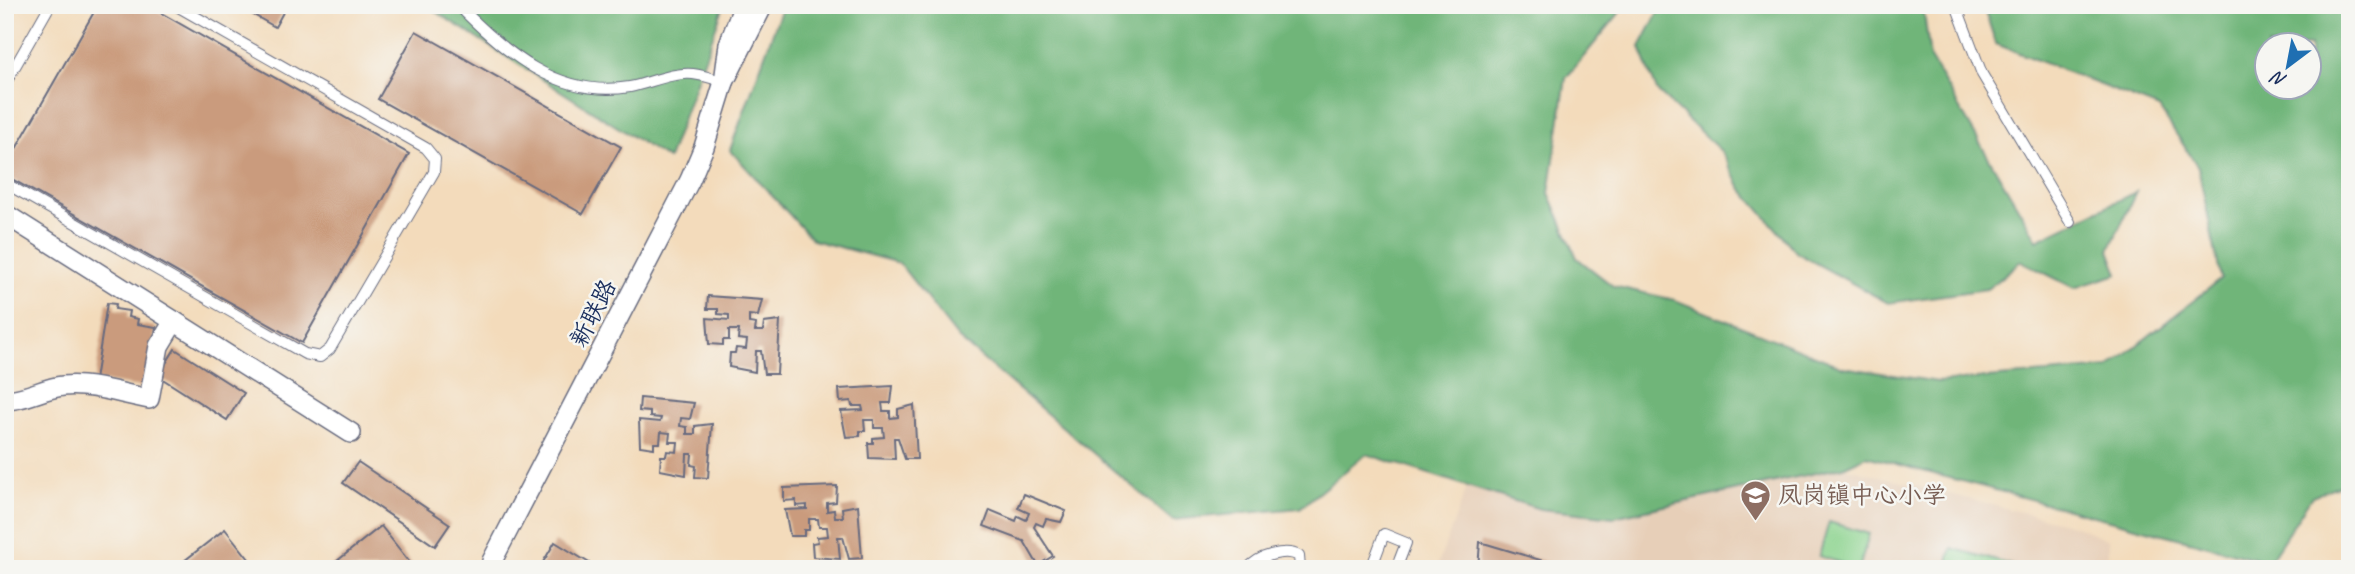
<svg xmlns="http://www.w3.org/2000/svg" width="2355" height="574" font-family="Caveat,'LXGW WenKai TC',sans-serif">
<rect width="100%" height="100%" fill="#f6f6f2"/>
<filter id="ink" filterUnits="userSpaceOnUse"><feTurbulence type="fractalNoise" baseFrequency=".0143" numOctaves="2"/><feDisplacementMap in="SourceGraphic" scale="14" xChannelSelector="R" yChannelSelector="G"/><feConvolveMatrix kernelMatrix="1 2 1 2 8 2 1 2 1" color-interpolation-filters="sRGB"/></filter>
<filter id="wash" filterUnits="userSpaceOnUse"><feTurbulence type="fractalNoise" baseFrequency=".00686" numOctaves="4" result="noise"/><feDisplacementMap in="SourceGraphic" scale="28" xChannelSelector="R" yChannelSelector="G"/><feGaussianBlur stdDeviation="1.57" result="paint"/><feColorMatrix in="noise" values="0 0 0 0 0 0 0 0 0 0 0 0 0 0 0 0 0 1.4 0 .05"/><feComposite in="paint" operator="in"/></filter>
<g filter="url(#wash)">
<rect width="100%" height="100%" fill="#f3dbbb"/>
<!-- built -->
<path fill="#e7cfb8" d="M1843 467 2076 526 2109 540V569H1436L1467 487 1540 509 1614 517Z"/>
<!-- green -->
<g fill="#8bd38e" stroke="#538176" stroke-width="2">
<path d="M1829 522 1869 534 1859 569 1819 556Z"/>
<path d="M1952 548 2014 566 2013 569H1946Z"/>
</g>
<!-- forest -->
<g fill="#70b579" stroke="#46726c" stroke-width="2" fill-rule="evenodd">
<path d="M425 5H724L668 159Z"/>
<path d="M783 5H1626L1566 78 1549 193 1577 258 1613 286 1675 300 1843 367 1938 382 2108 368 2221 279 2198 167 2159 108 1996 44 1983 5H2350V481L2312 496 2269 562 1866 456 1843 467 1614 517 1540 509 1366 454 1300 508 1172 520 958 338 899 263 813 240 730 150ZM2268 46H2310V88H2268Z"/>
<path d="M1662 5H1923L1930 58 2037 240 2136 192 2109 250 2118 274 2074 288 2021 261 1987 289 1888 303 1797 253 1741 188 1722 152 1657 91 1640 47Z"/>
</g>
<g id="blocks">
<!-- building -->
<g fill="#ca9b7d">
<path d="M98 5H147L409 154 302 343 5 175V168Z"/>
<path d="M236 5H287L275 27Z"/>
<path d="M416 31 621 147 583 214 378 99Z"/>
<path d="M708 296 762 300 758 316 749 315V323L756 324 755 331H763L764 323 780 321 777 374H764L761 351H756L755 372 729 367 730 353H735L736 348 746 349 747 340 738 339 739 330H729V340H723V345L709 344 707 318 729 320V315L718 314V309H707Z"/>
<path d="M107 303 116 304 115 309 129 311 128 317 138 319 137 324 156 327 146 388 95 380Z"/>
<path d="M175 349 244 393 227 420 158 376Z"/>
<path d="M893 386 891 403H882L883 411H890V418L898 417V409L914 405 917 459H905L898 438H894L895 459 869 458 868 443H873V438L884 437 883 428H874V420H864L865 431H860V436L846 437 841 411 863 410 862 406H852L851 401 840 402 839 389Z"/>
<path d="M640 398 694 403 690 419 681 418 680 426 687 427V434H695V426L712 424 708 478 695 477 696 466 691 465 692 454H687L686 475 660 470 661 456H666L667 451 677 452 678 442H669L670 433 661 432 660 443H654V448L640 446 639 420 660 422 661 418 650 417V412L639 411Z"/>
<path d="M358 462 450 524 435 546 343 483Z"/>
<path d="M837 486 836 502 827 503V511L834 510 835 517H843L842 508 858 505 862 558 849 559 843 537H838L840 559 813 557 812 543 818 542 817 537 828 536 827 527H819L818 519H809V530H804V536H790L785 510 807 509V505L796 506V500L784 501V488Z"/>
<path d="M1024 494 1066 511 1061 522 1046 519 1043 526 1036 523 1034 527 1053 556 1038 565 1024 541 984 526 990 510 1016 521 1018 516 1026 520 1029 513 1018 508Z"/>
<path d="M381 526 415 569H327Z"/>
<path d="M225 529 257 569H182L179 565Z"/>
<path d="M555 542 599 569H539Z"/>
<path d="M1480 542 1567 568V569H1478Z"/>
</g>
</g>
</g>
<g filter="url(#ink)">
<use href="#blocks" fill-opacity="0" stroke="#676b7f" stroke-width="2"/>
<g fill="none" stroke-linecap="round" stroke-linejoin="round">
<defs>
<g id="lane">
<path d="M458 5C504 52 559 99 630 87 651 83 672 72 693 74 703 75 714 79 724 82"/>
<path d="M1956 5 1982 74 2070 222"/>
<path d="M5 84 50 5"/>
<path d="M5 183 305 354 320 357 330 349 434 172 435 159 426 148 175 5"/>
<path d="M1248 569C1257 556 1286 548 1299 556L1300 569"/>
<path d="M1371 569 1384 534 1406 543 1396 569"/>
</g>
<g id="street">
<path d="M744 5 729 44 724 82 763 5"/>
<path d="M5 214 351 433"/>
<path d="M5 400C26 400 43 388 63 386 91 383 121 394 149 399L159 346 174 321"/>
<path d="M492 561 690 180 704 147 724 82"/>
</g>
</defs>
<!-- lane casing -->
<use href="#lane" stroke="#676b7f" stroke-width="12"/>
<!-- street casing -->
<use href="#street" stroke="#676b7f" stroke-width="22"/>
<!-- lane -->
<use href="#lane" stroke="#fff" stroke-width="10"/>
<!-- street -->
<use href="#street" stroke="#fff" stroke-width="19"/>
</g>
</g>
<!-- icons -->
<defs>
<symbol id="school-pin" viewBox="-11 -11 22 30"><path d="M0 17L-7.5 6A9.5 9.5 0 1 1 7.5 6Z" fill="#8d6e63" stroke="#f6f6f2"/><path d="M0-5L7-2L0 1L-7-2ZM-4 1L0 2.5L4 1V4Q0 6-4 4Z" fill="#fff"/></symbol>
</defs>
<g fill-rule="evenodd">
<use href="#school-pin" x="1738" y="478" width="35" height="47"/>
</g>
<g text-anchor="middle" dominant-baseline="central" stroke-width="5" stroke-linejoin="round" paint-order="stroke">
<!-- street labels -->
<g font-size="24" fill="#1b2f5e" stroke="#f6f6f2">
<text transform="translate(593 313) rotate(-63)">新联路</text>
</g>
<!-- education labels -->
<g font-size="24" fill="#785e54" stroke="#f6f6f2" text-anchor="start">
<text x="1778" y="495">凤岗镇中心小学</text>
</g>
</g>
<!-- margin -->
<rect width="2355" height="574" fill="none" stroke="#f6f6f2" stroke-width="28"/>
<!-- north arrow -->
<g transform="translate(2288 66) rotate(212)"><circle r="33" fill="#f6f6f2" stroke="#9ea6b7" stroke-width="2"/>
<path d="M0-5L12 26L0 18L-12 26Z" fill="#1f6fb2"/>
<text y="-10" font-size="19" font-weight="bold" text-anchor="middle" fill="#1b2f5e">N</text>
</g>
</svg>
